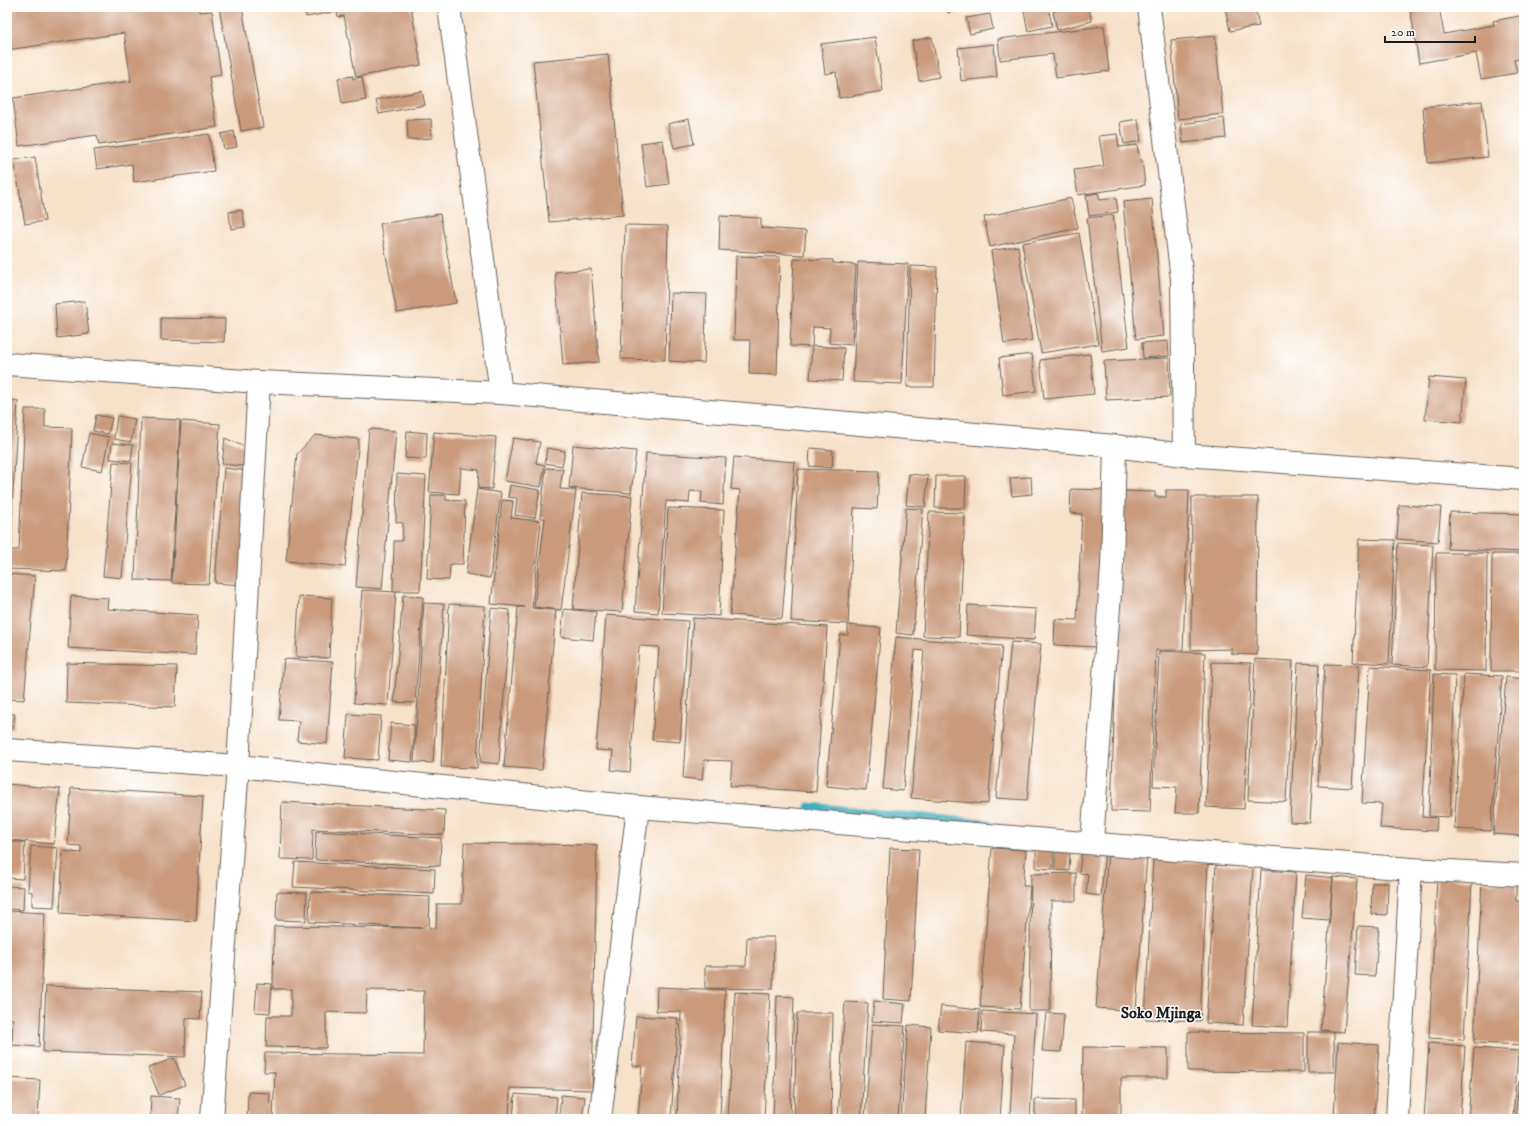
<svg xmlns="http://www.w3.org/2000/svg" width="1531" height="1126" font-family="'IM FELL DW Pica',serif">
<rect width="100%" height="100%" fill="#fff"/>
<filter id="ink" filterUnits="userSpaceOnUse"><feTurbulence type="fractalNoise" baseFrequency=".025" numOctaves="2"/><feDisplacementMap in="SourceGraphic" scale="8" xChannelSelector="R" yChannelSelector="G"/><feConvolveMatrix kernelMatrix="1 2 1 2 8 2 1 2 1" color-interpolation-filters="sRGB"/></filter>
<filter id="wash" filterUnits="userSpaceOnUse"><feTurbulence type="fractalNoise" baseFrequency=".012" numOctaves="4" result="noise"/><feDisplacementMap in="SourceGraphic" scale="16" xChannelSelector="R" yChannelSelector="G"/><feGaussianBlur stdDeviation="0.9" result="paint"/><feColorMatrix in="noise" values="0 0 0 0 0 0 0 0 0 0 0 0 0 0 0 0 0 1.4 0 .05"/><feComposite in="paint" operator="in"/></filter>
<g filter="url(#wash)">
<rect width="100%" height="100%" fill="#f6e1c9"/>
<g fill="none" stroke-linecap="round" stroke-linejoin="round">
<!-- stream -->
<path stroke="#3cabbb" stroke-width="9" d="M809 807 988 824"/>
</g>
<g id="blocks">
<!-- building -->
<g fill="#ca9a7a">
<path d="M7 7H199V12L212 11 221 75 209 77 217 127 99 145 97 135 19 146 13 98 131 81 124 33 7 50Z"/>
<path d="M219 7H242L263 127 241 131Z"/>
<path d="M304 7H333L334 12 306 17Z"/>
<path d="M336 7H411L421 65 356 77 344 16 338 17Z"/>
<path d="M947 7H977V8L948 13Z"/>
<path d="M1023 7H1048L1052 26 1028 31Z"/>
<path d="M1069 7H1088L1092 21 1057 30 1053 12Z"/>
<path d="M1225 7H1255L1259 26 1230 31Z"/>
<path d="M1410 7H1439L1444 34 1494 25 1493 21 1524 15V58L1514 60 1517 73 1481 79 1476 53 1419 63Z"/>
<path d="M990 14 993 29 970 34 966 18Z"/>
<path d="M1104 26 1109 71 1056 78 1053 54 1000 60 998 39Z"/>
<path d="M1215 36 1223 114 1178 119 1171 40Z"/>
<path d="M875 37 883 91 839 98 836 72 825 74 821 44Z"/>
<path d="M932 37 939 77 919 81 912 41Z"/>
<path d="M994 44 997 77 961 81 958 48Z"/>
<path d="M608 54 623 215 549 222 533 61Z"/>
<path d="M353 76V79L362 77 366 100 342 104 338 78Z"/>
<path d="M422 91 425 105 379 114 376 100Z"/>
<path d="M1482 101 1488 157 1428 163 1423 107Z"/>
<path d="M1224 118 1226 138 1183 143 1181 124Z"/>
<path d="M431 119 432 138 408 140 407 120Z"/>
<path d="M689 119 694 144 674 148 668 124Z"/>
<path d="M1138 119 1141 141 1124 144 1120 122Z"/>
<path d="M234 131 237 147 224 149 221 134Z"/>
<path d="M209 134 214 171 134 182 132 164 97 169 94 150Z"/>
<path d="M1117 134 1119 147 1137 145 1140 160H1142L1145 185 1078 195 1074 170 1104 166 1099 136Z"/>
<path d="M663 140 669 184 647 187 641 143Z"/>
<path d="M35 157 45 221 25 224 14 160Z"/>
<path d="M1098 193 1100 200 1116 198 1118 212 1089 216 1086 195Z"/>
<path d="M1071 198 1078 228 990 247 984 217Z"/>
<path d="M1152 199 1164 336 1136 339 1123 202Z"/>
<path d="M242 210 245 227 231 229 229 212Z"/>
<path d="M440 214 456 303 397 313 380 224Z"/>
<path d="M1113 215 1129 347 1102 351 1087 218Z"/>
<path d="M720 216 761 218V228L806 231 804 255 719 250Z"/>
<path d="M625 225 668 226 665 360 621 359Z"/>
<path d="M1079 233 1098 344 1041 353 1022 243Z"/>
<path d="M1018 246 1032 340 1004 344 991 251Z"/>
<path d="M736 256 780 257 777 375 749 374 750 340H734Z"/>
<path d="M794 259 833 260V263L856 265 852 345 829 343 830 328 813 327 812 346 844 348 842 381 810 379 812 347 790 346Z"/>
<path d="M858 262 908 264 902 384 853 382Z"/>
<path d="M910 266 937 267 934 387H907Z"/>
<path d="M591 269 599 362 563 365 555 272Z"/>
<path d="M671 293 707 294 704 363 669 361Z"/>
<path d="M85 301 89 334 57 338 55 304Z"/>
<path d="M161 318 225 319 224 342 161 340Z"/>
<path d="M1168 341 1169 356 1143 358 1142 343Z"/>
<path d="M1032 354 1036 391 1003 395 999 358Z"/>
<path d="M1090 354 1094 394 1044 399 1040 360Z"/>
<path d="M1169 358 1170 397 1106 400 1104 361Z"/>
<path d="M1429 377 1466 380 1462 422 1425 419Z"/>
<path d="M7 400 18 401 10 548H7Z"/>
<path d="M25 409H45V427L72 428 66 571 7 569V550H19Z"/>
<path d="M96 415 112 418 108 434 93 431Z"/>
<path d="M117 416 135 419 131 442 114 439Z"/>
<path d="M141 418 180 420 171 581 135 580Z"/>
<path d="M181 421 220 424 209 584 172 583Z"/>
<path d="M369 429 396 431 382 589 356 587Z"/>
<path d="M407 431 427 433 426 459 405 458Z"/>
<path d="M434 432 496 437 492 489 478 488 479 470 461 468 459 494 429 492Z"/>
<path d="M89 433 109 437 102 471 82 467Z"/>
<path d="M315 435 359 439 345 567 286 561 297 454Z"/>
<path d="M225 438 245 447 243 466 222 464Z"/>
<path d="M513 438 540 442 536 463 545 465 541 487 505 481Z"/>
<path d="M112 443 133 445 131 461 110 459Z"/>
<path d="M573 445 636 451 631 493 569 488Z"/>
<path d="M547 448 565 451 562 466 545 463Z"/>
<path d="M810 448 833 450 832 468 809 466Z"/>
<path d="M646 453 726 458 723 505 701 503 702 492 690 491 689 503 666 501 658 613 635 611Z"/>
<path d="M734 457 795 462 782 619 730 615 740 490 731 489Z"/>
<path d="M113 462 132 463 122 578 103 576Z"/>
<path d="M224 468 248 471 242 585 215 583Z"/>
<path d="M546 468 563 469 560 489 576 490 561 610 534 607 545 518H540Z"/>
<path d="M798 469 879 471 877 509 854 508 848 624 791 621Z"/>
<path d="M397 474 426 476 420 591H393L394 541H402L403 523 396 522Z"/>
<path d="M909 474 928 476 925 507 906 505Z"/>
<path d="M936 476H966L965 508H935Z"/>
<path d="M1031 477 1032 494 1012 496 1010 478Z"/>
<path d="M510 485 540 490 535 518 515 515 517 498 508 497Z"/>
<path d="M477 489 501 493 490 578 466 574Z"/>
<path d="M1071 489 1106 490 1097 647 1054 645 1055 619 1077 620 1082 514 1070 513Z"/>
<path d="M1166 490H1189L1183 650H1156L1150 812 1111 811 1122 491 1155 492V497H1166Z"/>
<path d="M582 493 632 496 622 612 573 609Z"/>
<path d="M431 495H446V500L465 501 463 564H450L449 580 427 579Z"/>
<path d="M1192 497H1258L1257 655 1232 654V649L1191 650Z"/>
<path d="M502 500 513 501 511 518 541 521 532 608 556 610 542 770 504 767 518 607H525L491 604Z"/>
<path d="M1399 505 1441 507 1438 542 1397 539Z"/>
<path d="M668 508 724 510 719 616 662 613Z"/>
<path d="M906 508 923 509 913 635 896 633Z"/>
<path d="M929 512 965 513 959 637 923 636Z"/>
<path d="M1450 512 1524 514V552L1448 549Z"/>
<path d="M1359 539 1395 540 1389 664 1353 662Z"/>
<path d="M1398 543 1433 545 1427 667 1392 665Z"/>
<path d="M1436 553H1487L1486 671 1435 670Z"/>
<path d="M1492 554H1524V671H1491Z"/>
<path d="M7 574 35 576 24 700 7 699Z"/>
<path d="M362 590 396 592 388 705 354 703Z"/>
<path d="M403 595 423 597 415 703 394 702Z"/>
<path d="M71 596 108 598 107 609 198 615 195 655 68 648Z"/>
<path d="M299 596 332 598 329 658 296 657Z"/>
<path d="M424 603 444 604 433 763 414 762Z"/>
<path d="M449 604 485 606 477 768 441 767Z"/>
<path d="M968 605 1036 609 1034 640 966 635Z"/>
<path d="M491 608 510 610 499 764 480 762Z"/>
<path d="M564 609 596 612 593 640 561 637Z"/>
<path d="M606 615 688 621 680 742 652 740 659 647 639 646 630 772 611 770 613 751 596 750Z"/>
<path d="M693 618 827 627 816 792 730 786 732 761 704 760 702 780 683 778Z"/>
<path d="M848 625 881 628 866 790 826 786 840 635H848Z"/>
<path d="M896 637 1002 646 988 804 911 798 924 651 915 650 903 791 883 789Z"/>
<path d="M1011 642 1041 644 1027 800 996 798Z"/>
<path d="M1159 651 1205 653 1199 813H1175L1177 787 1153 786Z"/>
<path d="M284 659 333 662 327 744 297 741 299 721 279 720Z"/>
<path d="M1255 659 1293 661 1286 802 1248 800Z"/>
<path d="M1212 662 1251 663 1244 809 1206 807Z"/>
<path d="M67 663 177 666 175 707 66 703Z"/>
<path d="M1298 663 1319 664 1310 823 1290 822Z"/>
<path d="M1325 664 1359 665 1352 788 1318 786Z"/>
<path d="M1370 666 1431 670 1422 817 1437 818 1436 831 1380 828 1382 804 1362 803Z"/>
<path d="M1434 674 1455 675 1450 817 1429 816Z"/>
<path d="M1464 674 1502 676 1491 831 1454 829Z"/>
<path d="M1506 677 1524 679V836L1493 834Z"/>
<path d="M7 713 15 714 13 729H7Z"/>
<path d="M348 714 381 716 378 760 345 758Z"/>
<path d="M391 723 415 725 412 762 388 760Z"/>
<path d="M7 784 60 789 54 844 7 840Z"/>
<path d="M71 788 203 796 196 921 60 913 63 851 81 853V846L68 845Z"/>
<path d="M282 802 445 810 444 835 313 829 312 860 280 859Z"/>
<path d="M316 831 441 838 440 866 315 860Z"/>
<path d="M7 842H25L23 879 7 878Z"/>
<path d="M464 843 597 845 592 1090 510 1088 509 1119H273L275 1072H264L265 1053 423 1055 424 991 367 990 366 1013 326 1012V1048L266 1047 267 1016H291V989H273L274 926 422 928 309 922 310 892 430 897 429 928H436L437 904H462Z"/>
<path d="M31 846 58 848 54 907 32 906V892L28 891Z"/>
<path d="M890 848 919 849 911 1001 883 999Z"/>
<path d="M992 848 1026 850 1023 886H1030L1020 1009 980 1007Z"/>
<path d="M1082 849 1105 851 1101 896 1086 894 1088 874 1079 873Z"/>
<path d="M1036 850 1053 851V869L1036 868Z"/>
<path d="M1055 851H1070L1069 871 1055 870Z"/>
<path d="M1108 852 1147 855 1136 1011 1096 1008Z"/>
<path d="M1153 860 1208 863 1200 1021 1145 1019Z"/>
<path d="M295 862 435 869 434 894 293 887Z"/>
<path d="M1216 865 1253 867 1243 1025 1206 1023Z"/>
<path d="M1261 870 1296 872 1287 1027 1252 1025Z"/>
<path d="M1076 873V901H1051L1050 1011H1029L1031 874Z"/>
<path d="M1306 875 1333 878 1329 920 1302 918Z"/>
<path d="M1333 877 1357 879 1344 1032 1321 1030Z"/>
<path d="M1437 878 1472 880 1464 1040 1429 1038Z"/>
<path d="M1520 879H1524V900H1521Z"/>
<path d="M1482 882 1516 884V901L1524 902V1045L1474 1043Z"/>
<path d="M1372 883H1388L1387 915 1371 914Z"/>
<path d="M7 886 24 887 23 910 7 909Z"/>
<path d="M277 892 307 893 306 921 276 920Z"/>
<path d="M7 911 45 913 39 1047 12 1045 13 1019H7Z"/>
<path d="M1358 926 1379 927 1375 976 1355 975Z"/>
<path d="M747 937H774L773 989 705 988V966H746Z"/>
<path d="M257 983 272 984 270 1013 255 1012Z"/>
<path d="M46 986 202 992 200 1019 186 1018 185 1057 43 1052Z"/>
<path d="M657 987 725 990 720 1119H677L681 1012 656 1011Z"/>
<path d="M735 992 770 994 764 1119H728Z"/>
<path d="M777 996 794 997 790 1119H773Z"/>
<path d="M874 1001 905 1004 903 1023 872 1021Z"/>
<path d="M845 1002 868 1003 861 1119H838Z"/>
<path d="M941 1006 980 1010 978 1033 938 1030Z"/>
<path d="M982 1011 1036 1014 1030 1119H1010L1014 1034 981 1032Z"/>
<path d="M797 1013H833L831 1119H794Z"/>
<path d="M1046 1013 1064 1014 1061 1052 1042 1051Z"/>
<path d="M636 1016 678 1018 671 1119H638L642 1066H632Z"/>
<path d="M872 1024 905 1026 898 1119H865Z"/>
<path d="M908 1025 931 1027 925 1119H901Z"/>
<path d="M1188 1032 1304 1033V1072L1188 1071Z"/>
<rect x="1308" y="1032" width="26" height="40"/>
<path d="M966 1042 1005 1045 1000 1119H961Z"/>
<path d="M1338 1042 1379 1045 1374 1119H1334Z"/>
<path d="M1429 1043 1465 1046 1460 1119H1424Z"/>
<path d="M1083 1047 1168 1048V1078H1121V1119H1082Z"/>
<path d="M1474 1048 1518 1051 1513 1119H1468Z"/>
<path d="M174 1058 185 1085 159 1095 148 1068Z"/>
<path d="M7 1078 40 1080 38 1118 7 1116Z"/>
<path d="M1519 1081H1524V1119H1515Z"/>
<path d="M248 1092 270 1093 269 1119H247Z"/>
<path d="M515 1094 557 1097 555 1119H513Z"/>
<path d="M561 1095 585 1097 582 1119H559Z"/>
<path d="M151 1096 180 1098 178 1119H150Z"/>
<path d="M1035 1099 1075 1100V1119H1035Z"/>
</g>
</g>
</g>
<g filter="url(#ink)">
<use href="#blocks" fill-opacity="0" stroke="#686159" stroke-width="1"/>
<g fill="none" stroke-linecap="round" stroke-linejoin="round">
<defs>
<g id="street">
<path d="M449 7 501 393"/>
<path d="M1149 7 1182 279 1184 455"/>
<path d="M7 364 259 382 501 393 1115 446 1184 455 1524 479"/>
<path d="M7 750 238 766 638 807 1411 869 1524 875"/>
<path d="M1092 842 1112 566 1115 446"/>
<path d="M212 1119 238 766 259 382"/>
<path d="M600 1119 638 807"/>
<path d="M1397 1119 1411 869"/>
</g>
</defs>
<!-- street casing -->
<use href="#street" stroke="#686159" stroke-width="24"/>
<!-- street -->
<use href="#street" stroke="#fff" stroke-width="22"/>
</g>
</g>
<g text-anchor="middle" dominant-baseline="central" stroke-width="3" stroke-linejoin="round" paint-order="stroke">
<!-- quarter labels -->
<g font-size="16" font-weight="bold" fill="#1c1c1c" stroke="#fff">
<text x="1161" y="1013">Soko Mjinga</text>
</g>
</g>
<!-- margin -->
<rect width="1531" height="1126" fill="none" stroke="#fff" stroke-width="24"/>
<!-- scale -->
<path d="M1385 36v6h90v-6" fill="none" stroke="#1c1c1c" stroke-width="2"/>
<text x="1391" y="36" font-size="12" fill="#1c1c1c" stroke="#ffffff" stroke-width="3" paint-order="stroke">20 m</text>
</svg>
